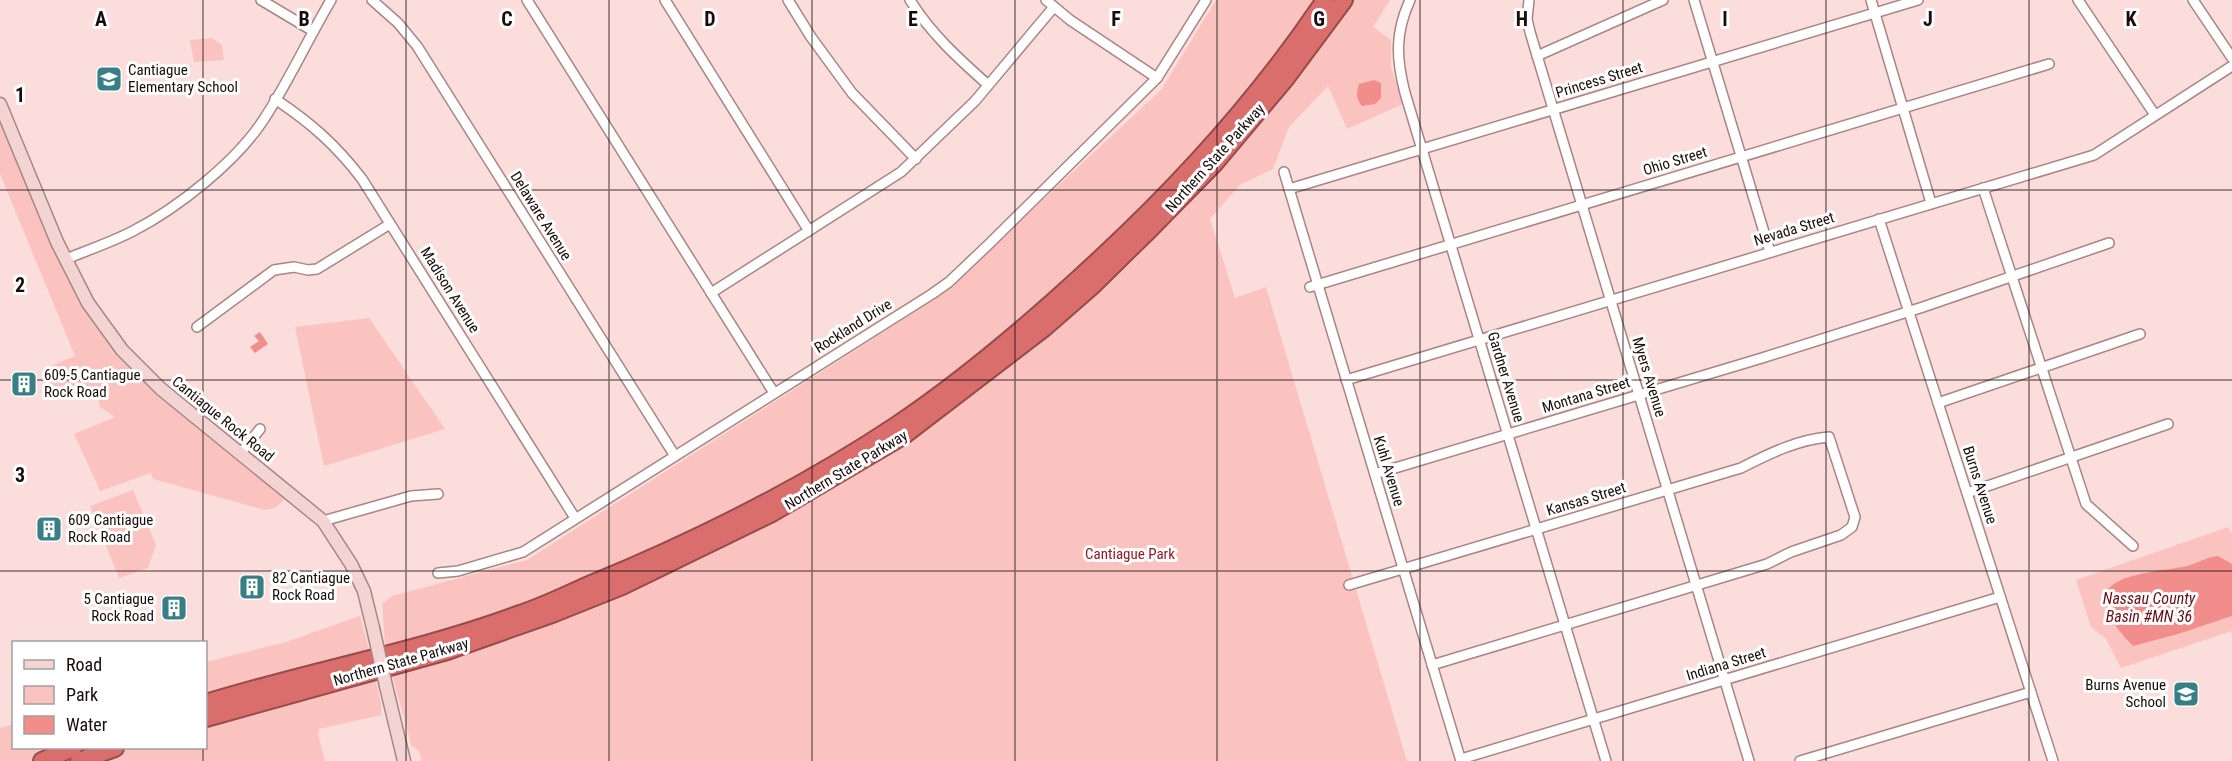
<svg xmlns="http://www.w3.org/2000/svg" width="2232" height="761" font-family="'Roboto Condensed',sans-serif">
<rect width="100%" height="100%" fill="#fbdddb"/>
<!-- green -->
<g fill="#fac3c0">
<path d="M1216 0H1319L1296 32 1203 147 1088 263 1078 267 1039 305 1040 340 1349 0H1390L1373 27 1391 40V67L1403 104 1347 129 1328 86 1289 127 1273 169 1240 185 1210 219 1235 298 1266 287 1407 761H422L419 751 411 745C406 720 397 697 392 673L600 602 697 561 825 491 909 438 1014 362 1005 334C954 378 899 414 842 449 725 522 600 580 469 625 442 634 414 640 386 648 383 634 384 619 382 604L392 596 527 560 937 298 1161 90Z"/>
<path d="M212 38 222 45 224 60 194 62 190 40Z"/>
<path d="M0 110 67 279 108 343 115 341 122 350 291 493 275 508 265 510 153 479 151 473 100 491 74 434 115 417 100 407 96 386 53 398 42 370 75 356 0 174Z"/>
<path d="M369 318 445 429 324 466 295 327Z"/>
<path d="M133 490 156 545 148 568 119 578 90 506Z"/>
<path d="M2228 527 2232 534V631L2121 668 2106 639 2091 627 2076 580Z"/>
<path d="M360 616 370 653 206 696V662L286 642Z"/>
<path d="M375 677 381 703V715L319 729 318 734 325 761H94L131 748H206V723Z"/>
<path d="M13 724 14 748H60L30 761H0V728Z"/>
</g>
<!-- water -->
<g fill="#f18e8b">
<path d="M1374 80 1381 83V98L1375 104 1362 106C1356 99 1356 93 1359 84Z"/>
<path d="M260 332 268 344 255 353 250 347 259 341 254 336Z"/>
<path d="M2218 556 2232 564V616L2178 634 2133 646C2070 580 2124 576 2183 567 2195 565 2205 557 2218 556Z"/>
</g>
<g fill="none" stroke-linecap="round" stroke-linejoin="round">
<defs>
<g id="street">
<path d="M261 0 313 31"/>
<path d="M372 0 398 23 417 46 675 456"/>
<path d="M527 0 774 393"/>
<path d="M665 0 809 231"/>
<path d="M788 0 811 37 852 93 916 159"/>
<path d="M910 0C930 33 959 59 987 84"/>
<path d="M1046 0 1070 20 1157 78"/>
<path d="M1410 0C1395 33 1396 58 1405 93L1606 761"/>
<path d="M1529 0 1527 19 1530 32 1749 761"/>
<path d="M1694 0 1770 252"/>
<path d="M1871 0 1931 203"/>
<path d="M2078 0 2155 115"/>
<path d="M2193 0 2232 58"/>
<path d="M1537 56 1663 0"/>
<path d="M275 99C311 123 336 145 362 179L575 518"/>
<path d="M1284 172 1461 761"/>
<path d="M1983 188 2086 504 2133 546"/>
<path d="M1289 189 1918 0"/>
<path d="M1879 219 2053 761"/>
<path d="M66 259C88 250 112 242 133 231 178 208 237 161 264 119 289 81 308 39 331 0"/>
<path d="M1310 287 2049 64"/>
<path d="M711 293 901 172 975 101 1053 8"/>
<path d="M197 327 274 270 294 267 308 270 317 269 390 224"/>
<path d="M1346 380 2094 155 2232 66"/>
<path d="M1938 403 2140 334"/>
<path d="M241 453 260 429"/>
<path d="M1375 474 1762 358 1923 307 2109 243"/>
<path d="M1967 493 2168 424"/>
<path d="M323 521 411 496 438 494"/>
<path d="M438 573 458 571 523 552 932 294 949 282 989 244 1157 78 1206 0"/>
<path d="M1349 585 1741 468C1768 454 1799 439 1829 437L1855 517 1852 527 1841 535 1791 552 1767 564 1432 665"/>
<path d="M1461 759 2000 597"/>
<path d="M1800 761 2031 692"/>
</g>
<g id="secondary">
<path d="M0 104 57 242 88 303 122 350 161 389 323 521 351 564 364 591 373 628"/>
<path d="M386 686 404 761"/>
</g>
<g id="highway">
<path d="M206 703C310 671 417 652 520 614 544 606 566 595 589 585 696 541 801 489 897 425 971 375 1038 317 1102 257 1185 180 1262 94 1325 0"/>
<path d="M206 718 447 651 552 614 622 586 772 513 903 436 1044 328 1091 287 1148 231 1213 165 1286 78 1344 0"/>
<path d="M42 761 73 748"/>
<path d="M79 761 115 748"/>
</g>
</defs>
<!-- street casing -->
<use href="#street" stroke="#a78684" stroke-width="12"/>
<!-- secondary casing -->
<use href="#secondary" stroke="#a78684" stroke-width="15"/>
<!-- highway casing -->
<use href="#highway" stroke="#954c4b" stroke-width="20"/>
<!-- street -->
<use href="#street" stroke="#fff" stroke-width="9"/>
<!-- secondary -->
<use href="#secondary" stroke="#f4d4d3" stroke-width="12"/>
<!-- highway -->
<use href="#highway" stroke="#d96e6d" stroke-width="16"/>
<defs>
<path id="secondary-bridge" d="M373 628 386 686"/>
</defs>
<!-- secondary-bridge casing -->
<use href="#secondary-bridge" stroke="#a78684" stroke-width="15" stroke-linecap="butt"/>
<!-- secondary-bridge -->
<use href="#secondary-bridge" stroke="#f4d4d3" stroke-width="12"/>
</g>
<!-- grid -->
<path fill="none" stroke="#180c0c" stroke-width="1.5" stroke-opacity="0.55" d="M203 0V642M406 0V761M609 0V761M812 0V761M1015 0V761M1217 0V761M1420 0V761M1623 0V761M1826 0V761M2029 0V761M0 190H2232M0 380H2232M0 571H2232M203 748V761"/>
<!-- icons -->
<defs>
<symbol id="school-square" viewBox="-11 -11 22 22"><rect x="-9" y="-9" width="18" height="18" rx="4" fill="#377f85" stroke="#fff"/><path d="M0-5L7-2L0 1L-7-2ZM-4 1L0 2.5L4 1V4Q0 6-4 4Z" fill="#fff"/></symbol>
<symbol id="building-square" viewBox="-11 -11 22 22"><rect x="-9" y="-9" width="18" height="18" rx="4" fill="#377f85" stroke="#fff"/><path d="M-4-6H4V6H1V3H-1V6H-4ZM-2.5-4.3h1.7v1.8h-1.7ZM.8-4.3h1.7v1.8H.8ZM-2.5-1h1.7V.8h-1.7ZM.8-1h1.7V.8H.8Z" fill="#fff"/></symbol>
</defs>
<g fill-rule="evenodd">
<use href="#school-square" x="94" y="64" width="30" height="30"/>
<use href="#building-square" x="9" y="369" width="30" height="30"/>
<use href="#building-square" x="34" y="514" width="30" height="30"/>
<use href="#building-square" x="237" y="572" width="30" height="30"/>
<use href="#building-square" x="159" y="593" width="30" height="30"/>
<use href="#school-square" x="2171" y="679" width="30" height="30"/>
</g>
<g text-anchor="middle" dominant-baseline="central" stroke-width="6" stroke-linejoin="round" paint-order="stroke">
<!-- poi labels -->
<g font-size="15" fill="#180c0c" stroke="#fff" text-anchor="start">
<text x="128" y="70">Cantiague<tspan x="128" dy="17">Elementary School</tspan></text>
<text x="44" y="375">609-5 Cantiague<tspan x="44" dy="17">Rock Road</tspan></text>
<text x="68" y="520">609 Cantiague<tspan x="68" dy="17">Rock Road</tspan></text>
<text x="272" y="578">82 Cantiague<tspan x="272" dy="17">Rock Road</tspan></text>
<text x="154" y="599" text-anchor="end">5 Cantiague<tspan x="154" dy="17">Rock Road</tspan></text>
<text x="2166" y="685" text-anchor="end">Burns Avenue<tspan x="2166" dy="17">School</tspan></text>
</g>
<!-- street labels -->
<g font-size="15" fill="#180c0c" stroke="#fff">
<text transform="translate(1599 80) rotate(-17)">Princess Street</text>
<text transform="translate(1215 158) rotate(-48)">Northern State Parkway</text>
<text transform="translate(1675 161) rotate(-17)">Ohio Street</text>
<text transform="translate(541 216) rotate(58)">Delaware Avenue</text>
<text transform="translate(1794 229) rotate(-17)">Nevada Street</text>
<text transform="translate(450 290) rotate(58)">Madison Avenue</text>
<text transform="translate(853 326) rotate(-32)">Rockland Drive</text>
<text transform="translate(1506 377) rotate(73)">Gardner Avenue</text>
<text transform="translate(1649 377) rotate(73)">Myers Avenue</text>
<text transform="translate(1586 395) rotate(-17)">Montana Street</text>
<text transform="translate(223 419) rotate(39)">Cantiague Rock Road</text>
<text transform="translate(846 470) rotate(-31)">Northern State Parkway</text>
<text transform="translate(1389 471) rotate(73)">Kuhl Avenue</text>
<text transform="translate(1980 485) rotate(72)">Burns Avenue</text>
<text transform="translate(1586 499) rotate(-17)">Kansas Street</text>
<text transform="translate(401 662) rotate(-16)">Northern State Parkway</text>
<text transform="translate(1726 664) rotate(-17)">Indiana Street</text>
</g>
<!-- park labels -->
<g font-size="15" fill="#8f1a25" stroke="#fff">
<text x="1130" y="554">Cantiague Park</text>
</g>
<!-- water labels -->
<g font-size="16" font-style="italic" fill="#670e17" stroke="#fff">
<text x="2149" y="598">Nassau County<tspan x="2149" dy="18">Basin #MN 36</tspan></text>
</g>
</g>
<g font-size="20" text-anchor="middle" font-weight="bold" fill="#180c0c" stroke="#fff" stroke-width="6" stroke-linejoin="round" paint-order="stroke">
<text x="101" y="26">A</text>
<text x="304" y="26">B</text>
<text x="507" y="26">C</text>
<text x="710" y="26">D</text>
<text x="913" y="26">E</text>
<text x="1116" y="26">F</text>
<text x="1319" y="26">G</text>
<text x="1522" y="26">H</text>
<text x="1725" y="26">I</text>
<text x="1928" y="26">J</text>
<text x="2131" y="26">K</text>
<text x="20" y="102">1</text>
<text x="20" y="292">2</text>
<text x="20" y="482">3</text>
</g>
<!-- legend -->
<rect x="12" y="641" width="195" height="108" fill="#ffffff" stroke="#a39e9e" stroke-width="1.5"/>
<rect x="24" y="660" width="30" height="9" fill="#f4d4d3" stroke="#a39e9e" stroke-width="1.5"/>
<text x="66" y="671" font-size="18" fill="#180c0c">Road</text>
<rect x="24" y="686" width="30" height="18" fill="#fac3c0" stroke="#a39e9e" stroke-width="1.5"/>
<text x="66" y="701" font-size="18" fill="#180c0c">Park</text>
<rect x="24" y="716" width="30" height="18" fill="#f18e8b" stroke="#a39e9e" stroke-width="1.5"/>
<text x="66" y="731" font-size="18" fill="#180c0c">Water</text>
</svg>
